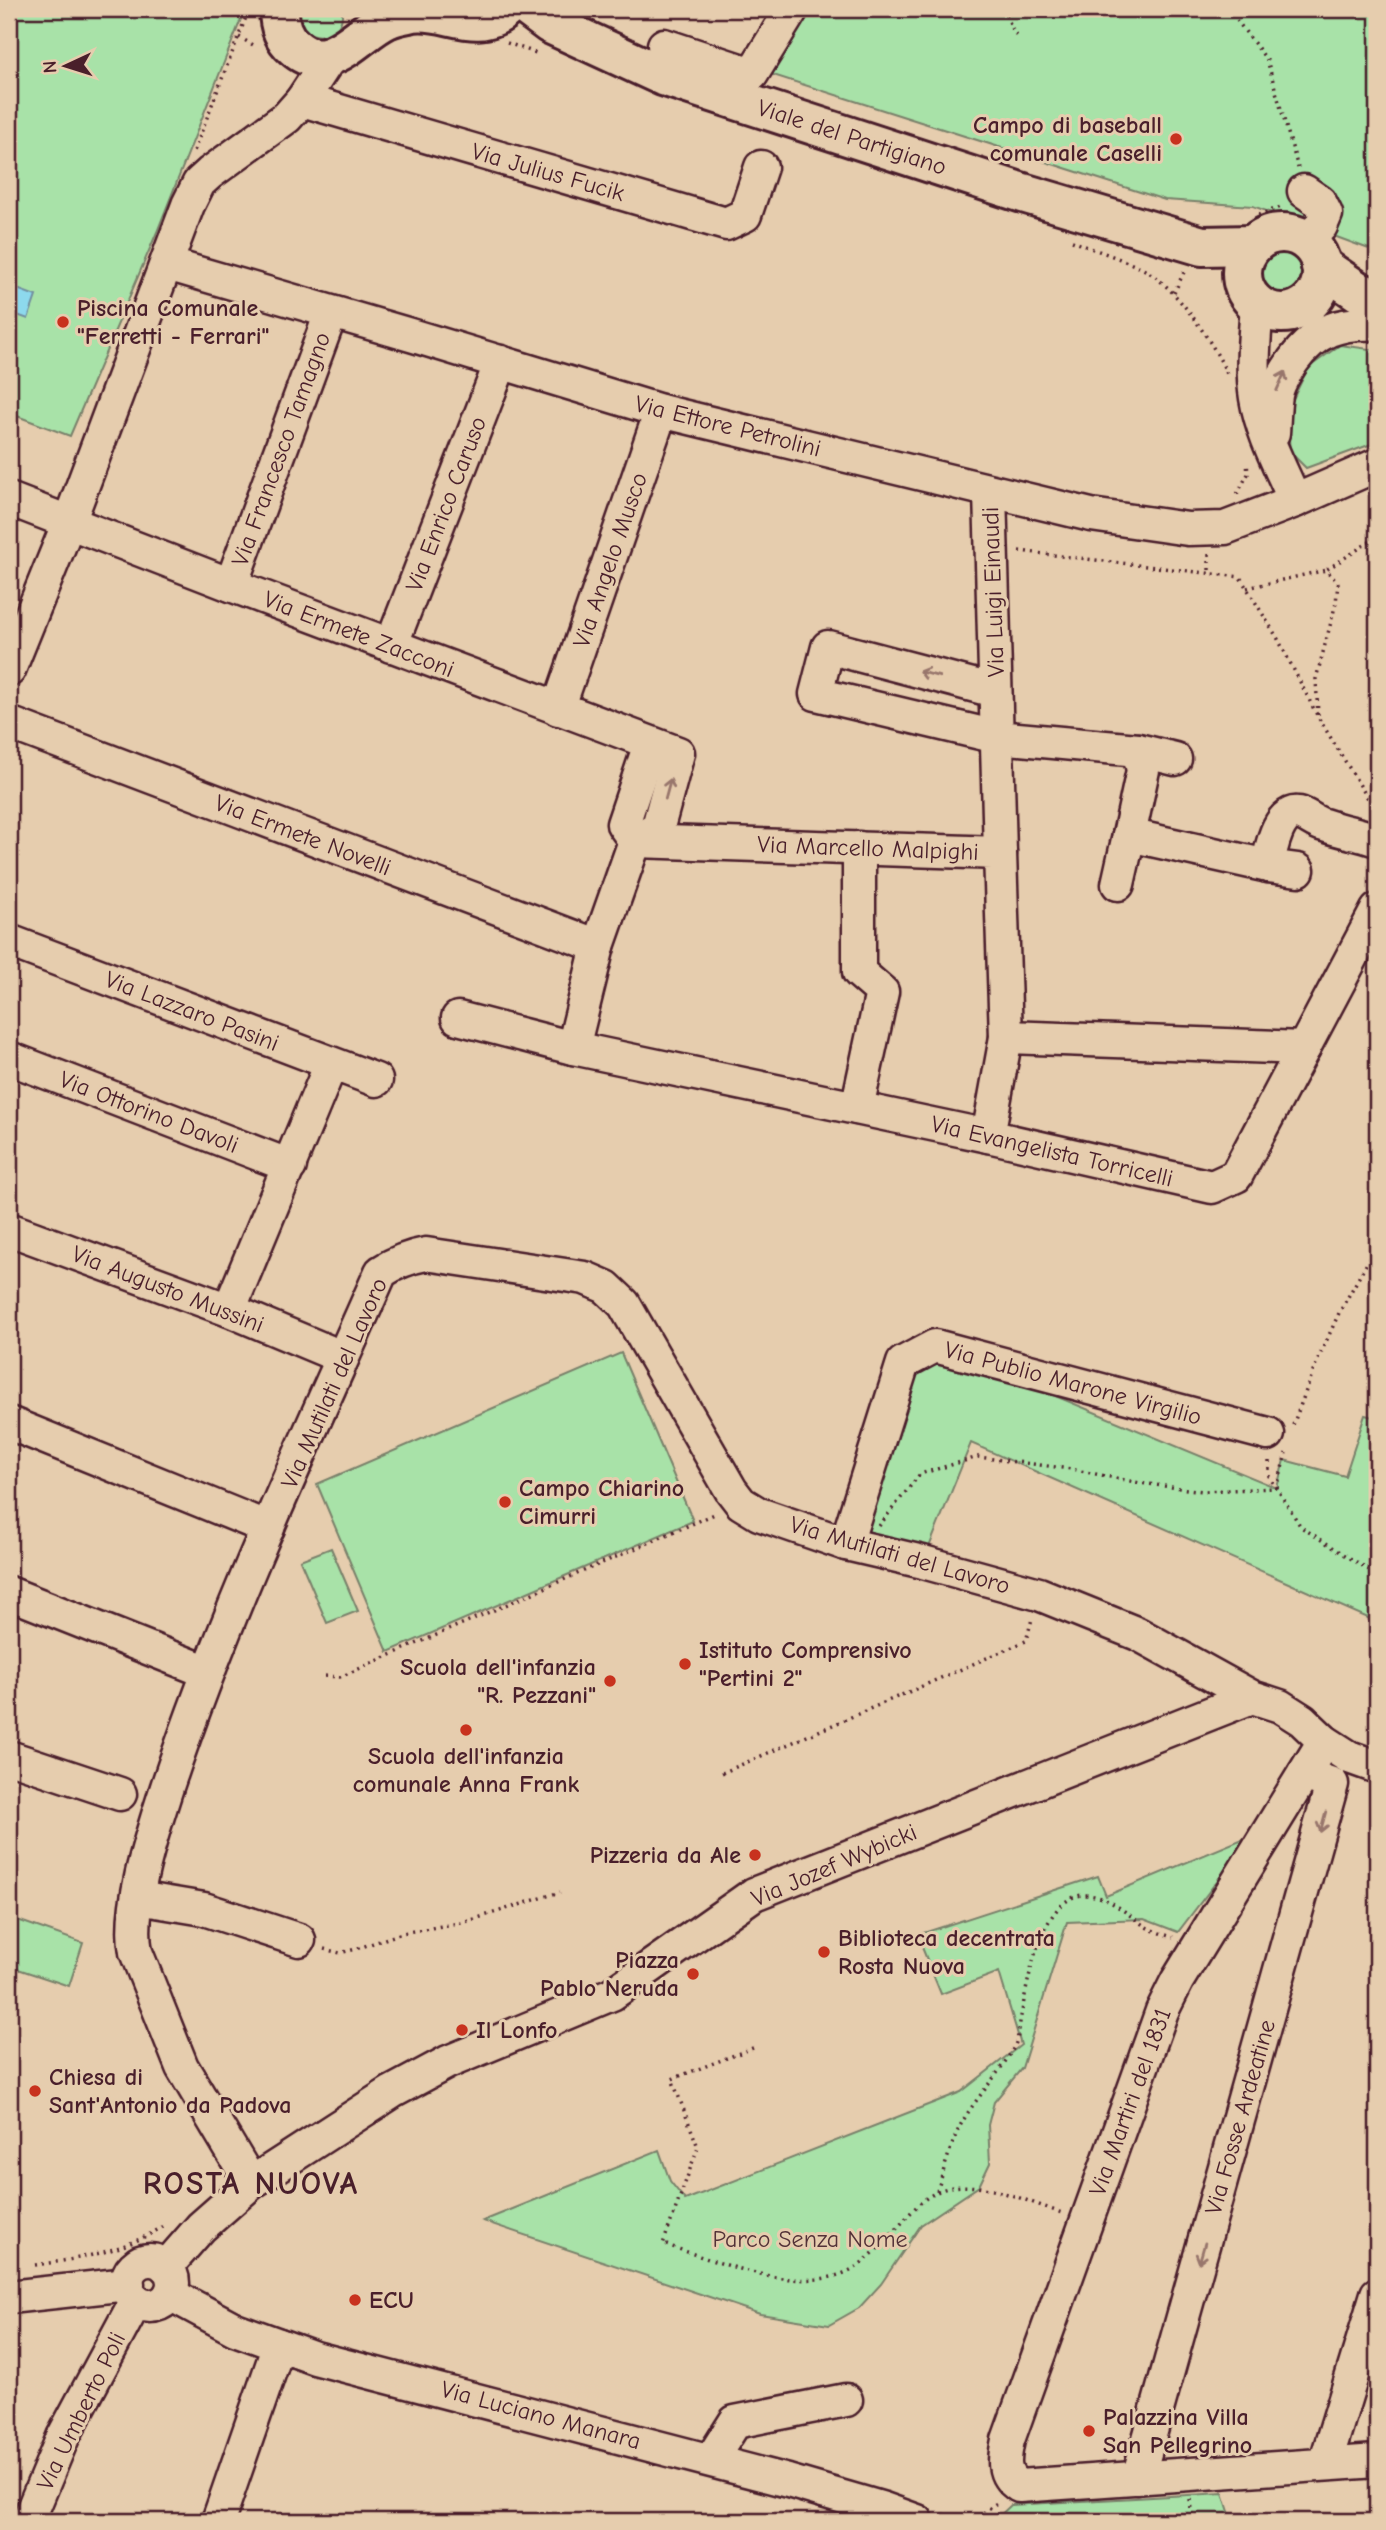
<svg xmlns="http://www.w3.org/2000/svg" width="1386" height="2530" font-family="'Comic Neue',sans-serif">
<rect width="100%" height="100%" fill="#e6cdae"/>
<filter id="ink" filterUnits="userSpaceOnUse"><feTurbulence type="fractalNoise" baseFrequency=".0143" numOctaves="2"/><feDisplacementMap in="SourceGraphic" scale="14" xChannelSelector="R" yChannelSelector="G"/><feConvolveMatrix kernelMatrix="1 2 1 2 8 2 1 2 1" color-interpolation-filters="sRGB"/></filter>
<g filter="url(#ink)">
<!-- green -->
<g fill="#a8e2a8" stroke="#79806a" stroke-width="2">
<path d="M9 9H245L157 232 70 436 9 413Z"/>
<path d="M298 9H342C346 46 293 43 298 9Z"/>
<path d="M809 9H1377V252L1253 206 1165 200 770 74Z"/>
<circle cx="1282" cy="273" r="23"/>
<path d="M1340 345 1377 350V442L1306 468 1290 452 1287 411 1308 368Z"/>
<path d="M935 1346 1277 1488 1284 1460 1345 1476 1365 1415 1377 1418V1622L971 1443 923 1562 846 1544 903 1363Z"/>
<path d="M621 1353 693 1521 388 1652 317 1484Z"/>
<path d="M331 1548 358 1611 327 1623 300 1560Z"/>
<path d="M1252 1835 1178 1932 1144 1919 1067 1922 1022 2068 994 2102 988 2125 990 2163 979 2186 921 2225 881 2284 859 2308 829 2325 760 2314 483 2221 659 2150 670 2181 685 2200 961 2092 1021 2045 999 1972 941 1994 917 1935 1098 1876 1106 1896Z"/>
<path d="M9 1917 83 1943 69 1986 9 1966Z"/>
<path d="M1223 2493 1232 2521H994L1011 2505Z"/>
</g>
<!-- water -->
<path fill="#8dd9ed" stroke="#728f9f" stroke-width="2" d="M9 286 36 296 28 319 9 312Z"/>
<g fill="none" stroke-linecap="round" stroke-linejoin="round">
<defs>
<g id="minor">
<path d="M664 45 752 74 792 9"/>
<path d="M302 100 726 224 745 215 761 167"/>
<path d="M1304 191 1320 202 1326 214 1321 226 1306 241"/>
<path d="M167 264 414 336 661 411 1091 515 1188 529 1225 528 1295 501 1377 465"/>
<path d="M1257 304C1255 335 1251 367 1256 398 1262 434 1281 468 1295 501"/>
<path d="M1273 433C1274 421 1274 407 1276 395 1278 383 1286 371 1293 361 1316 330 1339 322 1377 324"/>
<path d="M990 492 1000 853"/>
<path d="M9 499 231 585 678 753 658 827 635 841"/>
<path d="M231 585 331 313"/>
<path d="M391 646 501 362"/>
<path d="M9 670 69 522 188 205 199 183 210 173 287 117 302 100 331 56"/>
<path d="M995 691 828 647 816 694 997 737 1138 750 1175 759"/>
<path d="M558 709 661 411"/>
<path d="M9 723 598 946"/>
<path d="M1138 750 1143 770 1129 835 1268 866 1298 870"/>
<path d="M635 841 1000 853 1006 1037 988 1136"/>
<path d="M635 841 623 824 650 744"/>
<path d="M1268 866C1270 852 1278 809 1299 813 1307 815 1315 823 1324 825 1341 831 1359 834 1377 840"/>
<path d="M1118 884 1129 835"/>
<path d="M9 941 376 1080"/>
<path d="M458 1018 573 1048 988 1136 1212 1187 1236 1176 1377 910"/>
<path d="M1006 1037 1304 1048"/>
<path d="M573 1048 598 946 635 841"/>
<path d="M9 1058 290 1166"/>
<path d="M857 1108 882 992 859 972V848"/>
<path d="M9 1229 229 1310 327 1351"/>
<path d="M229 1310 331 1064"/>
<path d="M9 1423 268 1528"/>
<path d="M846 1544 903 1363 935 1346 1268 1434"/>
<path d="M9 1593 208 1672"/>
<path d="M1324 1741 1177 1981 1162 2011 1008 2440C1004 2459 1001 2475 1019 2486L1377 2461"/>
<path d="M9 1757 120 1794"/>
<path d="M138 1898 204 1909 299 1940"/>
<path d="M251 2183 182 2067 136 1952C127 1907 153 1831 167 1787 226 1610 306 1442 381 1272 396 1262 409 1257 426 1254L585 1278 606 1287 624 1304 731 1490 741 1503 759 1514 846 1544 923 1562 1039 1594 1138 1634 1252 1697 1280 1706 1302 1720 1324 1741 1349 1757 1377 1767"/>
<circle cx="150" cy="2283" r="23"/>
<path d="M166 2267 201 2227 251 2183 392 2092 448 2062 612 1994 754 1894 1252 1697"/>
<path d="M170 2294 235 2329 315 2358 788 2481 881 2508 917 2521"/>
<path d="M9 2297 128 2284"/>
<path d="M711 2460 735 2422 846 2400"/>
<path d="M1325 2464 1377 2294"/>
<path d="M1138 2478 1332 1784 1304 1774"/>
<path d="M28 2521 63 2437 136 2301"/>
<path d="M218 2521 279 2345"/>
</g>
<g id="major">
<path d="M279 9C279 24 282 37 294 47 328 78 358 32 387 19 395 15 404 14 413 12 446 7 476 34 505 9"/>
<path d="M530 9 550 24 663 76 1023 193 1202 246 1253 245"/>
<circle cx="1282" cy="273" r="40"/>
<path d="M1321 266 1359 292 1377 298"/>
</g>
</defs>
<!-- minor casing -->
<use href="#minor" stroke="#4a1f2b" stroke-width="37"/>
<!-- major casing -->
<use href="#major" stroke="#4a1f2b" stroke-width="44"/>
<!-- path -->
<g stroke="#4a1f2b" stroke-width="3.5" stroke-dasharray="2 5" stroke-linecap="butt">
<path d="M1003 9 1017 38"/>
<path d="M1228 9 1267 60 1298 168"/>
<path d="M239 37 255 46"/>
<path d="M507 43 539 54"/>
<path d="M194 151 248 12"/>
<path d="M1258 215 1284 206"/>
<path d="M1072 241C1095 250 1120 258 1143 269 1174 284 1213 342 1227 374"/>
<path d="M1174 293 1185 270"/>
<path d="M1237 494 1248 474 1247 462"/>
<path d="M1019 551 1240 577 1278 639 1318 717 1375 810"/>
<path d="M1209 554V573"/>
<path d="M1247 588 1326 570"/>
<path d="M1318 715 1316 679 1336 603 1338 583 1326 570 1377 537"/>
<path d="M1293 1425 1316 1364 1339 1313 1377 1245"/>
<path d="M1269 1461V1476L1301 1527 1377 1575"/>
<path d="M1277 1488 1286 1453"/>
<path d="M879 1526 920 1474 978 1457 1071 1469 1140 1483 1203 1491 1277 1488"/>
<path d="M325 1676 340 1677 717 1513"/>
<path d="M722 1773 1026 1641 1032 1619"/>
<path d="M324 1949 340 1953 356 1949 402 1933 465 1922 560 1892"/>
<path d="M753 2048 672 2079 698 2147 663 2244C715 2260 791 2294 844 2273 864 2265 878 2248 893 2233 906 2219 917 2202 935 2193 970 2173 1027 2202 1062 2213"/>
<path d="M937 2191C944 2170 950 2147 960 2126 975 2098 999 2075 1014 2047 1019 2038 1019 2026 1021 2016 1028 1982 1040 1899 1083 1895 1109 1894 1128 1916 1148 1928 1156 1932 1165 1935 1173 1937"/>
<path d="M35 2265C81 2259 128 2250 167 2224"/>
<path d="M1190 2499 1192 2521"/>
<path d="M943 2514 960 2521"/>
<path d="M972 2521 998 2502"/>
</g>
<!-- minor -->
<use href="#minor" stroke="#e6cdae" stroke-width="32"/>
<!-- major -->
<use href="#major" stroke="#e6cdae" stroke-width="38"/>
</g>
<!-- one-way arrows -->
<defs><path id="oneway-shaft" d="M-6 0H5M1.5-3L5.5 0L1.5 3" fill="none" stroke-width="1.6" stroke-linecap="round" stroke-linejoin="round" transform="scale(1.75)"/></defs>
<g stroke="#98766c">
<use href="#oneway-shaft" transform="translate(1281 381) rotate(-66)"/>
<use href="#oneway-shaft" transform="translate(929 674) rotate(-165)"/>
<use href="#oneway-shaft" transform="translate(668 789) rotate(-75)"/>
<use href="#oneway-shaft" transform="translate(1323 1822) rotate(105)"/>
<use href="#oneway-shaft" transform="translate(1202 2253) rotate(106)"/>
</g>
</g>
<!-- markers -->
<g fill="#c8321e" stroke="#e6cdae" stroke-width="2.5">
<circle cx="1176" cy="139" r="7"/>
<circle cx="63" cy="322" r="7"/>
<circle cx="505" cy="1502" r="7"/>
<circle cx="685" cy="1664" r="7"/>
<circle cx="610" cy="1681" r="7"/>
<circle cx="466" cy="1730" r="7"/>
<circle cx="755" cy="1855" r="7"/>
<circle cx="824" cy="1952" r="7"/>
<circle cx="693" cy="1974" r="7"/>
<circle cx="462" cy="2030" r="7"/>
<circle cx="35" cy="2091" r="7"/>
<circle cx="355" cy="2300" r="7"/>
<circle cx="1089" cy="2431" r="7"/>
</g>
<g text-anchor="middle" dominant-baseline="central" stroke-width="6" stroke-linejoin="round" paint-order="stroke">
<!-- poi labels -->
<g font-size="24" font-weight="bold" fill="#4a1f2b" stroke="#e6cdae" text-anchor="start">
<text x="1162" y="125" text-anchor="end">Campo di baseball<tspan x="1162" dy="28">comunale Caselli</tspan></text>
<text x="77" y="308">Piscina Comunale<tspan x="77" dy="28">"Ferretti - Ferrari"</tspan></text>
<text x="519" y="1488">Campo Chiarino<tspan x="519" dy="28">Cimurri</tspan></text>
<text x="699" y="1650">Istituto Comprensivo<tspan x="699" dy="28">"Pertini 2"</tspan></text>
<text x="596" y="1667" text-anchor="end">Scuola dell'infanzia<tspan x="596" dy="28">"R. Pezzani"</tspan></text>
<text x="466" y="1756" text-anchor="middle">Scuola dell'infanzia<tspan x="466" dy="28">comunale Anna Frank</tspan></text>
<text x="741" y="1855" text-anchor="end">Pizzeria da Ale</text>
<text x="838" y="1938">Biblioteca decentrata<tspan x="838" dy="28">Rosta Nuova</tspan></text>
<text x="679" y="1960" text-anchor="end">Piazza<tspan x="679" dy="28">Pablo Neruda</tspan></text>
<text x="476" y="2030">Il Lonfo</text>
<text x="49" y="2077">Chiesa di<tspan x="49" dy="28">Sant'Antonio da Padova</tspan></text>
<text x="369" y="2300">ECU</text>
<text x="1103" y="2417">Palazzina Villa<tspan x="1103" dy="28">San Pellegrino</tspan></text>
</g>
<!-- street labels -->
<g font-size="24" fill="#4a1f2b" stroke="#e6cdae">
<text transform="translate(852 137) rotate(18)">Viale del Partigiano</text>
<text transform="translate(548 172) rotate(16)">Via Julius Fucik</text>
<text transform="translate(728 426) rotate(14)">Via Ettore Petrolini</text>
<text transform="translate(281 449) rotate(-70)">Via Francesco Tamagno</text>
<text transform="translate(446 504) rotate(-69)">Via Enrico Caruso</text>
<text transform="translate(610 560) rotate(-71)">Via Angelo Musco</text>
<text transform="translate(993 592) rotate(-92)">Via Luigi Einaudi</text>
<text transform="translate(359 634) rotate(21)">Via Ermete Zacconi</text>
<text transform="translate(303 835) rotate(21)">Via Ermete Novelli</text>
<text transform="translate(868 848) rotate(2)">Via Marcello Malpighi</text>
<text transform="translate(192 1011) rotate(21)">Via Lazzaro Pasini</text>
<text transform="translate(149 1112) rotate(21)">Via Ottorino Davoli</text>
<text transform="translate(1052 1151) rotate(13)">Via Evangelista Torricelli</text>
<text transform="translate(168 1289) rotate(21)">Via Augusto Mussini</text>
<text transform="translate(334 1383) rotate(-66)">Via Mutilati del Lavoro</text>
<text transform="translate(1073 1383) rotate(15)">Via Publio Marone Virgilio</text>
<text transform="translate(900 1555) rotate(16)">Via Mutilati del Lavoro</text>
<text transform="translate(834 1865) rotate(-23)">Via Jozef Wybicki</text>
<text transform="translate(1130 2102) rotate(-70)">Via Martiri del 1831</text>
<text transform="translate(1240 2117) rotate(-74)">Via Fosse Ardeatine</text>
<text transform="translate(81 2411) rotate(-64)">Via Umberto Poli</text>
<text transform="translate(541 2415) rotate(15)">Via Luciano Manara</text>
</g>
<!-- park labels -->
<g font-size="24" fill="#533238" stroke="#e6cdae">
<text x="810" y="2239">Parco Senza Nome</text>
</g>
<!-- district labels -->
<g font-size="32" font-weight="bold" letter-spacing="2" fill="#4a1f2b" stroke="#e6cdae">
<text x="251" y="2183">ROSTA NUOVA</text>
</g>
</g>
<!-- margin -->
<rect width="1386" height="2530" fill="none" stroke="#e6cdae" stroke-width="35"/>
<rect x="18" y="18" width="1351" height="2495" fill="none" stroke="#4a1f2b" stroke-width="2.5" filter="url(#ink)"/>
<!-- north arrow -->
<g transform="translate(66 66) rotate(266)" stroke="#e6cdae" stroke-width="5" paint-order="stroke">
<path d="M0-5L12 26L0 18L-12 26Z" fill="#4a1f2b"/>
<text y="-10" font-size="19" font-weight="bold" text-anchor="middle" fill="#4a1f2b">N</text>
</g>
</svg>
